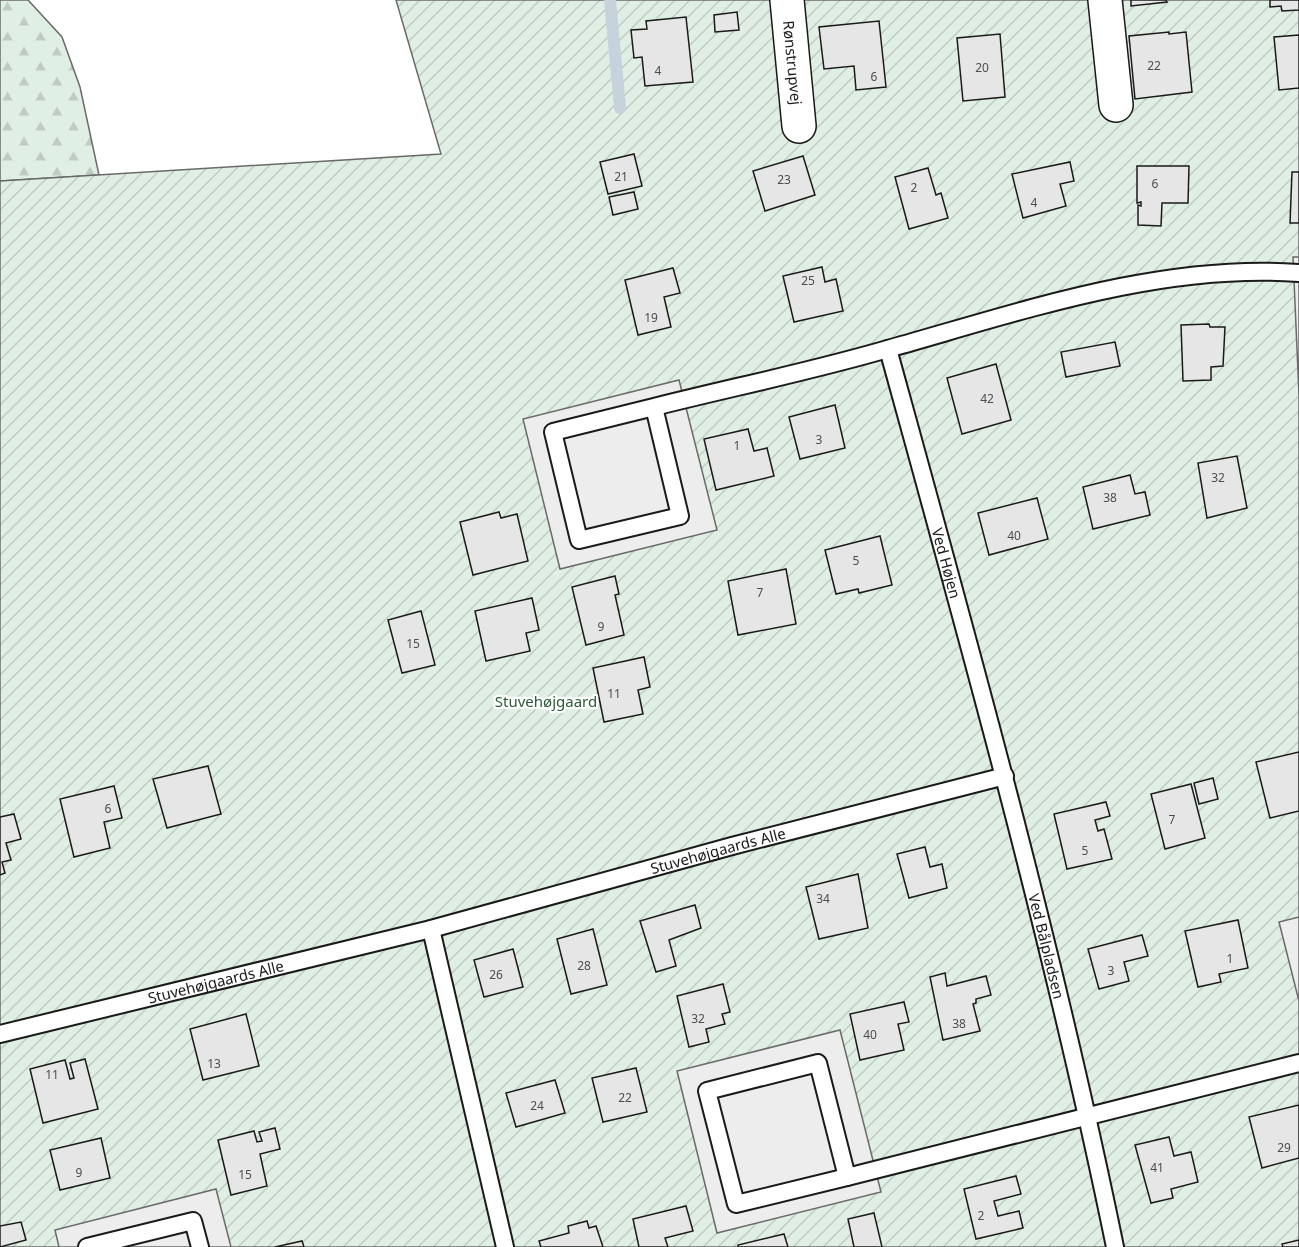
<svg xmlns="http://www.w3.org/2000/svg" width="1299" height="1247" font-family="'Noto Sans',sans-serif">
<defs>
<pattern id="forest-firs" width="22" height="20" patternUnits="userSpaceOnUse" patternTransform="scale(1.5)"><rect width="22" height="20" fill="#e0efe3"/><path d="M5 1l3.5 6h-7zM16 11l3.5 6h-7z" fill="#c0ccc2"/></pattern>
<pattern id="garden-furrows" width="10" height="10" patternUnits="userSpaceOnUse" patternTransform="scale(1.5)"><rect width="10" height="10" fill="#e0efe3"/><path d="M-1 1l2-2M0 10L10 0M9 11l2-2" fill="none" stroke="#c0ccc2"/></pattern>
</defs>
<rect width="100%" height="100%" fill="#fff"/>
<!-- forest -->
<path fill="url(#forest-firs)" stroke="#6a6a6a" stroke-width="1.5" d="M0 0H28L62 37 80 87 99 175 0 181Z"/>
<!-- garden -->
<path fill="url(#garden-furrows)" stroke="#6a6a6a" stroke-width="1.5" d="M396 0H1299V1247H0V181L441 154Z"/>
<!-- parking -->
<g fill="#ededed" stroke="#6a6a6a" stroke-width="1.5">
<path d="M1293 257H1299V395Z"/>
<path d="M679 380 717 530 560 569 523 419Z"/>
<path d="M1299 917V1001L1279 922Z"/>
<path d="M840 1030 881 1192 717 1233 677 1071Z"/>
<path d="M216 1189 231 1247H59L55 1230Z"/>
</g>
<g fill="none" stroke-linecap="round" stroke-linejoin="round">
<!-- stream -->
<path stroke="#c6d2dc" stroke-width="12" d="M610 0 620 108"/>
</g>
<!-- building -->
<g fill="#e6e6e6" stroke="#1a1a1a" stroke-width="1.5">
<path d="M1131 0H1166L1167 2 1131 6Z"/>
<path d="M1270 0H1299V10L1282 11 1281 6 1270 7Z"/>
<path d="M737 12 739 30 715 32 714 15Z"/>
<path d="M686 17 693 82 645 86 642 57 634 58 631 30 647 29 646 21Z"/>
<path d="M879 21 886 87 856 90 854 66 824 69 819 27Z"/>
<path d="M1169 32V34L1186 32 1192 92 1135 99 1129 36Z"/>
<path d="M1000 34 1005 97 963 101 957 38Z"/>
<path d="M1299 35V88L1279 90 1274 37Z"/>
<path d="M634 154 642 186 608 194 600 162Z"/>
<path d="M803 156 815 195 765 211 753 171Z"/>
<path d="M1070 162 1074 181 1060 184 1066 206 1023 218 1012 174Z"/>
<path d="M1137 166H1189L1188 203H1162L1161 226 1138 225V205L1141 206V202L1137 203Z"/>
<path d="M928 168 936 195 941 193 948 218 909 229 895 177Z"/>
<path d="M1292 172H1299V223H1290Z"/>
<path d="M634 192 638 209 613 215 609 197Z"/>
<path d="M822 267 825 282 836 279 843 311 794 322 783 276Z"/>
<path d="M673 268 680 293 664 297 671 327 638 335 625 280Z"/>
<path d="M1209 324 1210 327H1225L1223 366 1211 367V380L1183 381 1181 325Z"/>
<path d="M1115 342 1120 366 1066 377 1061 352Z"/>
<path d="M996 364 1011 420 962 434 947 378Z"/>
<path d="M835 405 845 448 800 459 789 417Z"/>
<path d="M748 429 754 451 767 448 774 476 716 490 704 439Z"/>
<path d="M1237 456 1247 508 1207 518 1198 463Z"/>
<path d="M1130 475 1135 494 1145 492 1150 515 1093 529 1083 487Z"/>
<path d="M1037 498 1048 539 989 555 978 513Z"/>
<path d="M499 512 501 518 517 514 528 561 473 575 460 522Z"/>
<path d="M880 536 892 585 859 593 858 589 836 594 825 550Z"/>
<path d="M786 569 796 624 738 635 728 581Z"/>
<path d="M615 576 619 594 615 595 624 635 586 645 572 587Z"/>
<path d="M532 598 539 630 526 633 530 651 486 661 475 611Z"/>
<path d="M421 611 435 665 402 673 388 620Z"/>
<path d="M644 657 650 687 638 690 643 714 604 722 593 668Z"/>
<path d="M1299 752V811L1270 818 1256 762Z"/>
<path d="M208 766 221 814 167 828 153 779Z"/>
<path d="M1213 778 1218 799 1199 804 1194 783Z"/>
<path d="M1191 784 1205 838 1165 849 1151 794Z"/>
<path d="M114 786 122 818 104 822 110 848 74 857 60 799Z"/>
<path d="M1106 802 1110 816 1095 820 1098 831 1104 829 1112 859 1067 869 1054 814Z"/>
<path d="M14 814 21 839 6 843 11 860 2 862 5 873 0 875V817Z"/>
<path d="M925 847 930 867 942 864 947 888 909 898 897 854Z"/>
<path d="M858 874 868 928 819 939 806 887Z"/>
<path d="M695 905 701 928 669 940 676 966 656 972 640 921Z"/>
<path d="M1238 920 1248 968 1219 974 1221 982 1198 987 1185 931Z"/>
<path d="M593 929 607 985 571 994 557 939Z"/>
<path d="M1142 935 1148 956 1124 962 1129 981 1099 989 1088 949Z"/>
<path d="M513 949 523 987 484 997 474 960Z"/>
<path d="M945 973 947 986 986 976 991 995 976 999V1003L973 1004 980 1031 943 1040 930 977Z"/>
<path d="M723 984 730 1012 722 1014 725 1024 706 1029 709 1042 689 1047 677 996Z"/>
<path d="M904 1002 909 1022 898 1024 904 1050 860 1060 850 1014Z"/>
<path d="M246 1014 259 1066 203 1080 190 1029Z"/>
<path d="M85 1059 98 1109 43 1123 30 1069 65 1060 70 1079 74 1078 70 1063Z"/>
<path d="M636 1068 647 1112 603 1122 592 1078Z"/>
<path d="M555 1080 565 1113 516 1127 506 1093Z"/>
<path d="M1299 1105V1158L1262 1168 1249 1117Z"/>
<path d="M275 1128 280 1149 260 1154 267 1186 231 1195 218 1140 254 1131 257 1142 262 1141 259 1132Z"/>
<path d="M1169 1137 1174 1156 1191 1152 1198 1182 1171 1189 1173 1198 1151 1203 1135 1145Z"/>
<path d="M101 1138 110 1178 60 1190 50 1150Z"/>
<path d="M1016 1176 1021 1194 994 1201 998 1216 1019 1211 1023 1228 976 1239 964 1189Z"/>
<path d="M686 1206 693 1231 665 1238 668 1247H639L633 1219Z"/>
<path d="M874 1213 882 1247H854L848 1219Z"/>
<path d="M587 1221 589 1228 596 1226 603 1247H541L539 1241 569 1233 568 1226Z"/>
<path d="M21 1222 26 1240 0 1247V1226Z"/>
<path d="M784 1234 788 1247H738V1245Z"/>
<path d="M1299 1240V1247H1283L1282 1244Z"/>
<path d="M302 1241 304 1247H275Z"/>
</g>
<g fill="none" stroke-linecap="round" stroke-linejoin="round">
<defs>
<g id="lane">
<path id="s1" d="M888 349C970 647 1053 944 1115 1247"/>
<path d="M654 407 553 432 579 540 680 516 654 407C733 387 813 371 891 348 1023 311 1161 263 1299 273"/>
<path id="s2" d="M0 1034 431 929"/>
<path d="M818 1063 847 1177 736 1204 707 1091Z"/>
<path d="M847 1177 1299 1063"/>
<path d="M87 1247 193 1221 200 1247"/>
<path id="s3" d="M505 1247 431 929 732 846 1005 776"/>
</g>
<g id="street">
<path id="s4" d="M787 0 799 126"/>
<path d="M1105 0 1116 105"/>
</g>
</defs>
<!-- lane casing -->
<use href="#lane" stroke="#1a1a1a" stroke-width="20"/>
<!-- street casing -->
<use href="#street" stroke="#1a1a1a" stroke-width="36"/>
<!-- lane -->
<use href="#lane" stroke="#fff" stroke-width="16"/>
<!-- street -->
<use href="#street" stroke="#fff" stroke-width="33"/>
</g>
<g text-anchor="middle" dominant-baseline="central" stroke-width="4.5" stroke-linejoin="round" paint-order="stroke">
<!-- number labels -->
<g font-size="12" fill="#4d4d4d">
<text x="1154" y="65">22</text>
<text x="982" y="67">20</text>
<text x="658" y="70">4</text>
<text x="874" y="76">6</text>
<text x="621" y="176">21</text>
<text x="784" y="179">23</text>
<text x="1155" y="183">6</text>
<text x="914" y="187">2</text>
<text x="1034" y="202">4</text>
<text x="808" y="280">25</text>
<text x="651" y="317">19</text>
<text x="987" y="398">42</text>
<text x="819" y="439">3</text>
<text x="737" y="445">1</text>
<text x="1218" y="477">32</text>
<text x="1110" y="497">38</text>
<text x="1014" y="535">40</text>
<text x="856" y="560">5</text>
<text x="760" y="592">7</text>
<text x="601" y="626">9</text>
<text x="413" y="643">15</text>
<text x="614" y="693">11</text>
<text x="108" y="808">6</text>
<text x="1172" y="819">7</text>
<text x="1085" y="850">5</text>
<text x="823" y="898">34</text>
<text x="1230" y="958">1</text>
<text x="584" y="965">28</text>
<text x="1111" y="970">3</text>
<text x="496" y="974">26</text>
<text x="698" y="1018">32</text>
<text x="959" y="1023">38</text>
<text x="870" y="1034">40</text>
<text x="214" y="1063">13</text>
<text x="52" y="1074">11</text>
<text x="625" y="1097">22</text>
<text x="537" y="1105">24</text>
<text x="1284" y="1147">29</text>
<text x="1157" y="1167">41</text>
<text x="79" y="1172">9</text>
<text x="245" y="1174">15</text>
<text x="981" y="1215">2</text>
</g>
<!-- street labels -->
<g font-size="15" fill="#1a1a1a" stroke="#fff">
<text stroke="none"><textPath href="#s4" startOffset="63">Rønstrupvej</textPath></text>
<text stroke="none"><textPath href="#s1" startOffset="222">Ved Højen</textPath></text>
<text stroke="none"><textPath href="#s3" startOffset="624">Stuvehøjgaards Alle</textPath></text>
<text stroke="none"><textPath href="#s1" startOffset="618">Ved Bålpladsen</textPath></text>
<text stroke="none"><textPath href="#s2" startOffset="222">Stuvehøjgaards Alle</textPath></text>
</g>
<!-- park labels -->
<g font-size="15" fill="#2b5a34" stroke="#fff">
<text x="546" y="701">Stuvehøjgaard</text>
</g>
</g>
</svg>
